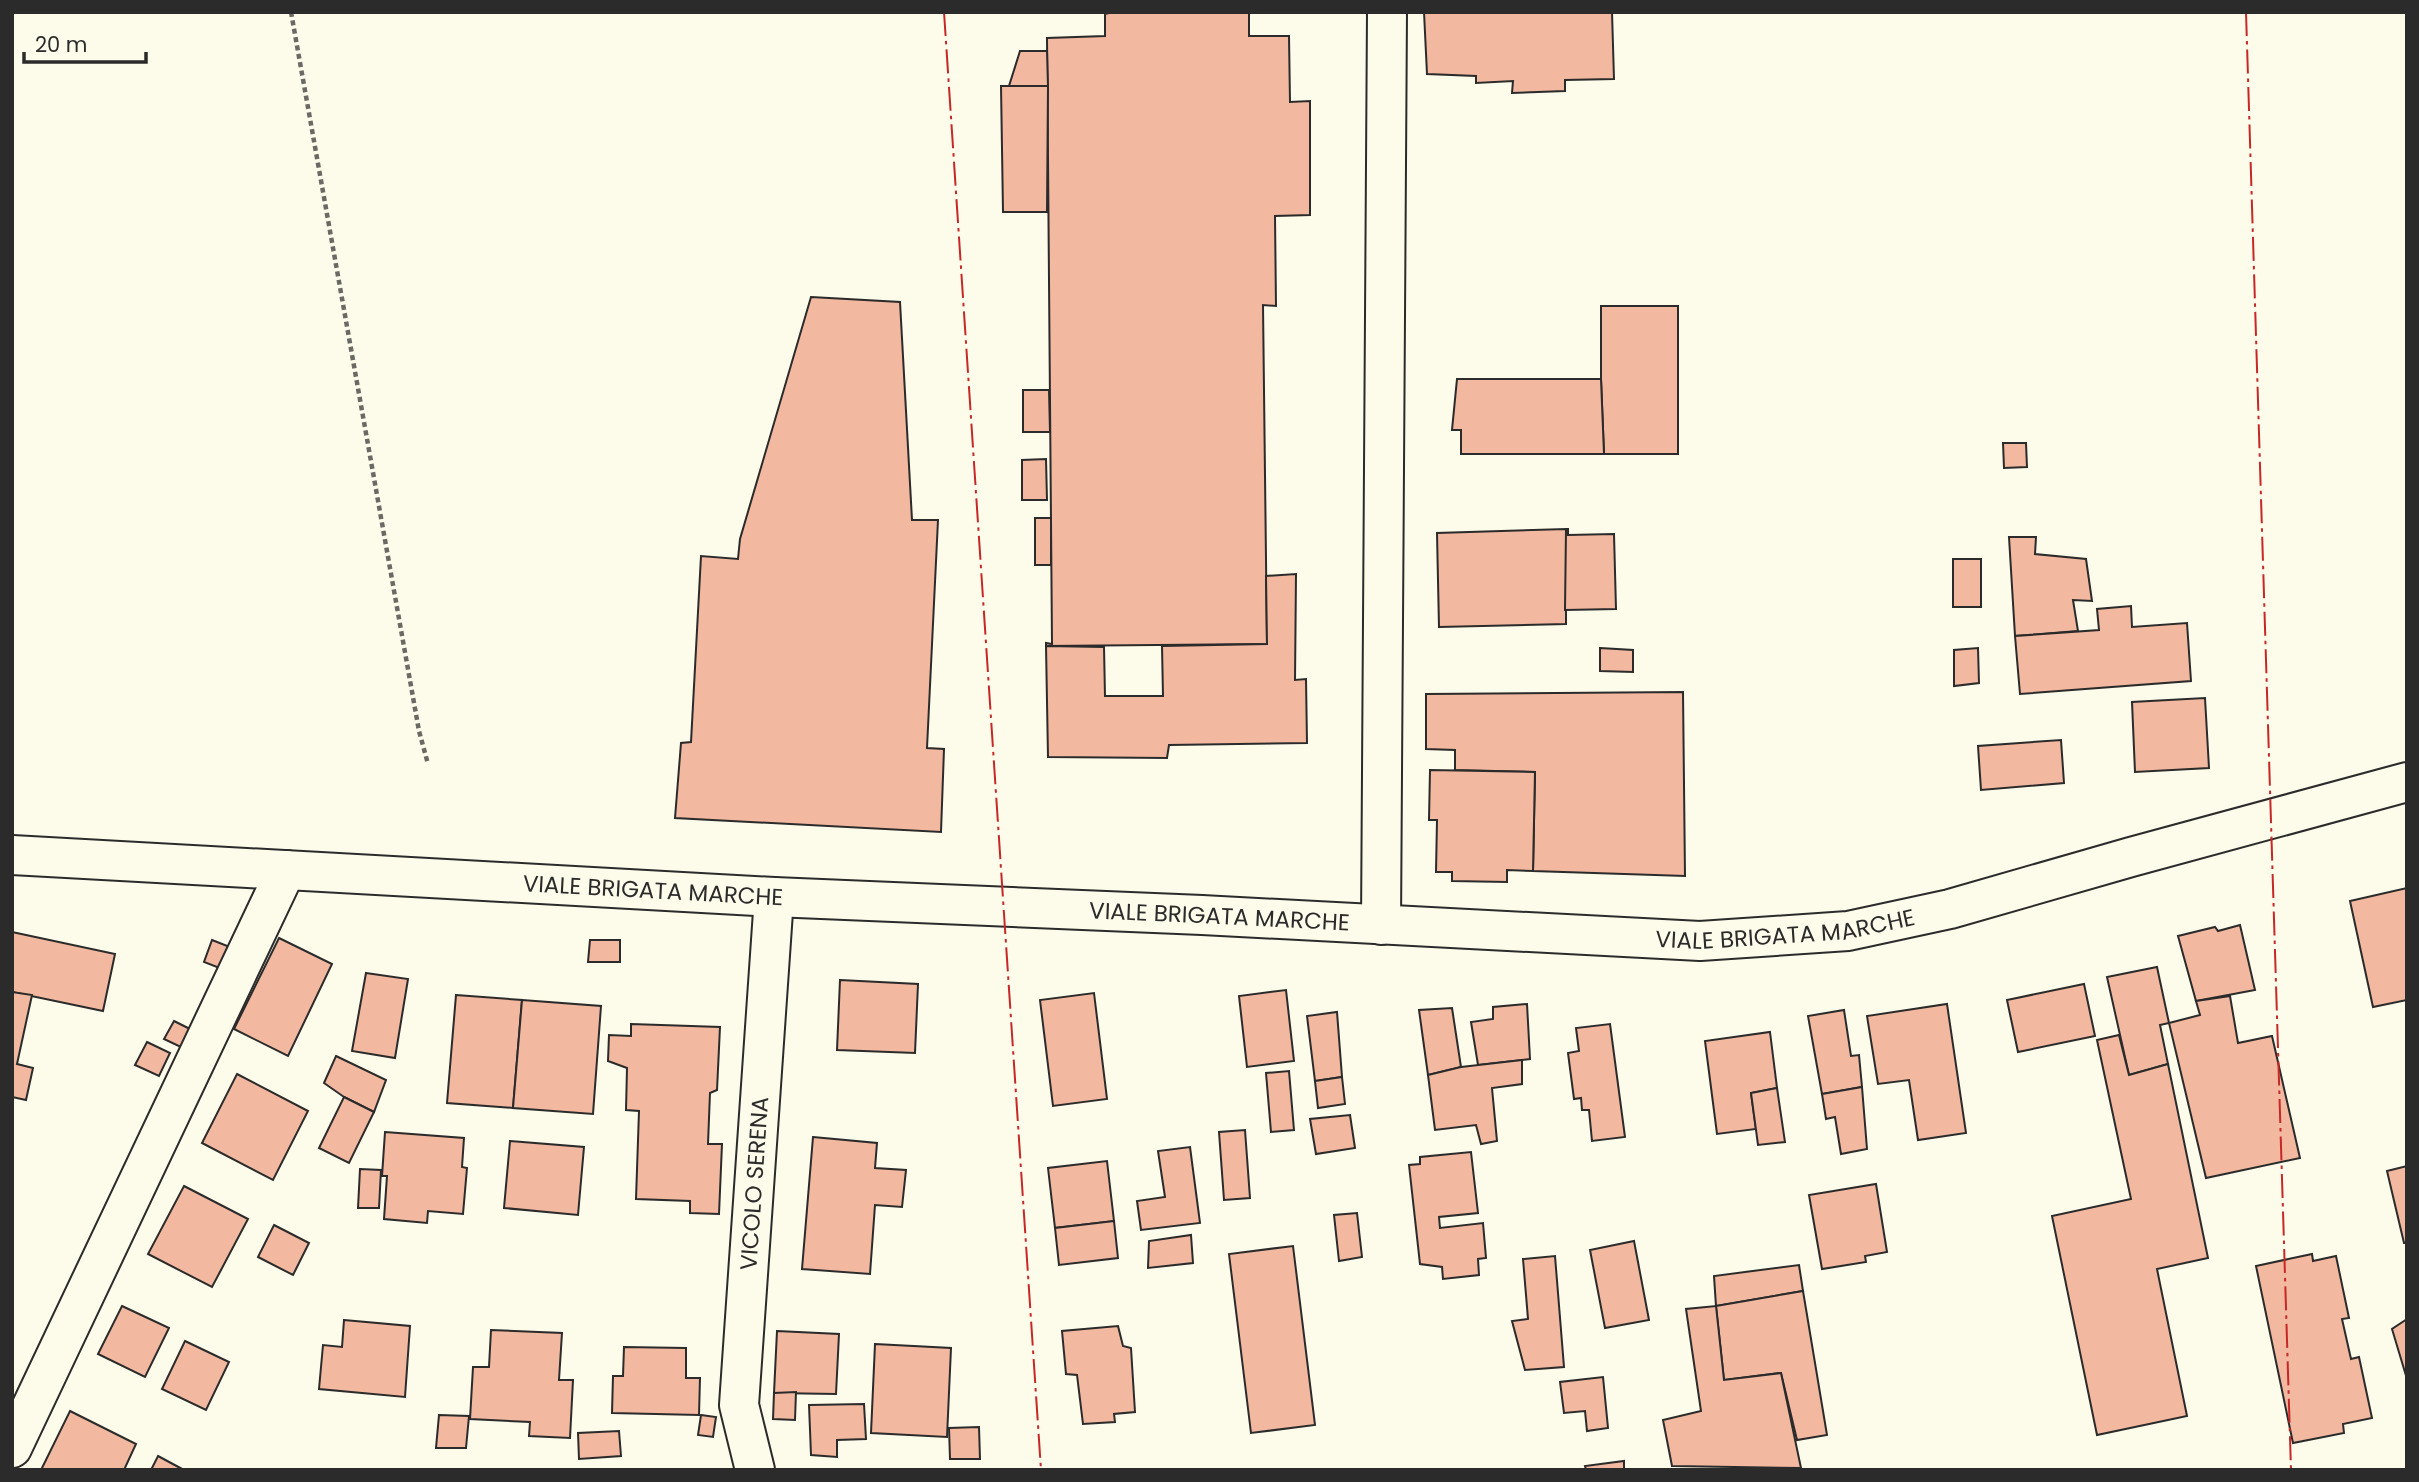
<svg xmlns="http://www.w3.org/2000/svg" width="2419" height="1482" font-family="Poppins,sans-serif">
<rect width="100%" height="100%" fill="#fdfbea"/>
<!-- building -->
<g fill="#f2b8a0" stroke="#2b2b2b" stroke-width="2">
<path d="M1113 12H1249V36H1289L1290 102 1310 101V215L1275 216 1276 306 1263 305 1267 644 1046 646V643L1052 644 1047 38 1105 36V14Z"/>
<path d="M1424 12H1612L1614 79 1565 80V91L1512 93 1513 81 1476 83V76L1427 74Z"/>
<path d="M1020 51H1047L1048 86H1009Z"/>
<path d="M1001 86H1048L1047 212H1003Z"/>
<path d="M811 297 900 302 912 520H938L927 748 944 749 941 832 675 818 681 743 691 742 701 556 738 559 740 539Z"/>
<path d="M1601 306H1678V454H1604L1601 379Z"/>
<path d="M1457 379H1601L1604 454H1461V430H1452Z"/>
<path d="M1023 390H1049L1050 432H1023Z"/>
<path d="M2003 443H2026L2027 467 2004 468Z"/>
<path d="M1046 459 1047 500H1022V460Z"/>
<rect x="1035" y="518" width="16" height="47"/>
<path d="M1566 529V624L1439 627 1437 533Z"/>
<path d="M1566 529H1568V535L1614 534 1616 609 1565 610Z"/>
<path d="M2009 537H2036L2035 554 2086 559 2092 601 2073 600 2078 631 2015 636Z"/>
<rect x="1953" y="559" width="28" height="48"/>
<path d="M1296 574 1295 680 1306 679 1307 743 1169 745 1167 758 1048 757 1046 646 1104 647 1105 696H1163L1162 646 1267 644 1266 576Z"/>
<path d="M2131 606 2132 627 2187 623 2191 681 2020 694 2015 636 2099 630 2097 609Z"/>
<path d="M1600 648 1633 650V672L1600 671Z"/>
<path d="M1978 648 1979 683 1954 686V650Z"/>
<path d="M1683 692 1685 876 1533 871 1535 772 1455 770V750L1426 749V694Z"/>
<path d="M2205 698 2209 768 2135 772 2132 702Z"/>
<path d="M2061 740 2064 783 1981 790 1978 746Z"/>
<path d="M1430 770 1535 772 1533 871 1507 870V882L1452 881V872H1436L1437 820H1429Z"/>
<path d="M2407 888V1000L2373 1007 2350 901Z"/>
<path d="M2240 925 2255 990 2196 1001 2178 936 2215 927 2218 931Z"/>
<path d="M12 932 115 954 103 1011 12 992Z"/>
<path d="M279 938 332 964 288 1056 234 1029Z"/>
<path d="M212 940 230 947 222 969 204 962Z"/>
<path d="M590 940H620V962H588Z"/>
<path d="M2157 967 2169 1023 2160 1025 2168 1064 2129 1075 2107 977Z"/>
<path d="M366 973 408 979 395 1058 352 1051Z"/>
<path d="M840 980 918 984 915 1053 837 1050Z"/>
<path d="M2084 984 2095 1036 2018 1052 2007 1000Z"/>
<path d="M1286 990 1294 1061 1247 1067 1239 996Z"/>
<path d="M12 992 32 995 17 1064 33 1068 26 1100 12 1097Z"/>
<path d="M1094 993 1107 1099 1053 1106 1040 1000Z"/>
<path d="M456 995 522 1000 513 1108 447 1103Z"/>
<path d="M2230 996 2238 1043 2272 1036 2300 1158 2206 1178 2169 1023 2200 1015 2196 1001Z"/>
<path d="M522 1000 601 1006 593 1114 513 1108Z"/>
<path d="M1527 1004 1530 1059 1478 1065 1471 1022 1493 1019V1007Z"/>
<path d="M1947 1004 1966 1133 1918 1140 1909 1080 1878 1084 1867 1016Z"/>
<path d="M1452 1008 1461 1067 1428 1075 1419 1010Z"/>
<path d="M1844 1010 1851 1056 1859 1055 1862 1087 1822 1094 1808 1016Z"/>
<path d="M1337 1012 1342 1077 1315 1081 1307 1016Z"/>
<path d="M174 1021 196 1032 185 1049 164 1039Z"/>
<path d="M631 1024 720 1027 717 1090 710 1093 708 1144H722L719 1214 690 1213V1201L636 1199 639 1111 626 1110 627 1068 608 1061 609 1035 631 1036Z"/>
<path d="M1610 1024 1625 1137 1592 1141 1589 1110H1582L1581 1098 1574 1099 1568 1053 1579 1051 1576 1028Z"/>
<path d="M1770 1032 1777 1088 1751 1093 1756 1129 1717 1134 1705 1041Z"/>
<path d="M2119 1035 2129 1075 2168 1064 2208 1258 2157 1269 2187 1416 2097 1435 2052 1216 2131 1199 2097 1040Z"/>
<path d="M147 1042 170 1053 159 1076 135 1065Z"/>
<path d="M336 1056 386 1080 374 1112 344 1097 324 1083Z"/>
<path d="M1522 1060V1084L1492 1088 1497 1141 1481 1144 1476 1125 1435 1130 1428 1075 1461 1067Z"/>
<path d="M1289 1071 1294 1130 1271 1132 1266 1073Z"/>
<path d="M237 1074 308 1111 273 1180 202 1143Z"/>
<path d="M1342 1077 1345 1104 1318 1108 1315 1081Z"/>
<path d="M1862 1087 1867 1149 1841 1154 1835 1117 1826 1119 1822 1094Z"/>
<path d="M1777 1088 1785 1142 1758 1145 1751 1093Z"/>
<path d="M344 1097 374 1112 349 1163 319 1148Z"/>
<path d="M1350 1115 1355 1148 1316 1154 1310 1119Z"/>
<path d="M1245 1130 1250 1198 1224 1200 1219 1132Z"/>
<path d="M385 1132 464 1138 462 1167 467 1168 463 1214 428 1211 427 1223 384 1219 387 1176H382Z"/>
<path d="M813 1137 877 1143 875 1168 906 1170 902 1207 875 1205 870 1274 802 1269Z"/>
<path d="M510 1141 584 1147 578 1215 504 1208Z"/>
<path d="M1190 1147 1200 1223 1141 1230 1137 1201 1165 1197 1158 1151Z"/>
<path d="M1471 1152 1478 1213 1439 1217 1440 1228 1483 1223 1486 1258 1478 1259 1479 1275 1443 1279 1442 1267 1420 1264 1409 1165 1420 1164V1157Z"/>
<path d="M1107 1161 1114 1221 1055 1228 1048 1168Z"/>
<path d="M2407 1166V1243H2404L2387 1171Z"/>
<path d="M360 1169 381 1170 379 1208H358Z"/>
<path d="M1876 1184 1887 1252 1865 1256 1866 1262 1822 1269 1809 1195Z"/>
<path d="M184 1186 248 1219 212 1287 148 1254Z"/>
<path d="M1357 1213 1362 1257 1339 1261 1334 1215Z"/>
<path d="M1114 1221 1118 1258 1059 1265 1055 1228Z"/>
<path d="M274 1225 309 1243 293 1275 258 1257Z"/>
<path d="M1191 1235 1193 1263 1148 1268 1149 1241Z"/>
<path d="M1634 1241 1649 1320 1605 1328 1590 1250Z"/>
<path d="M1293 1246 1315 1425 1251 1433 1229 1254Z"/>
<path d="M2312 1254 2313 1261 2336 1256 2349 1318 2342 1319 2351 1359 2359 1357 2372 1418 2343 1424 2344 1433 2293 1443 2256 1266Z"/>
<path d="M1555 1256 1564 1367 1525 1370 1512 1321 1528 1319 1523 1259Z"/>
<path d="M1799 1265 1803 1291 1716 1306 1714 1276Z"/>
<path d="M1803 1291 1827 1435 1797 1440 1781 1373 1724 1380 1716 1306Z"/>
<path d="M122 1306 169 1328 145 1377 98 1354Z"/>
<path d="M1716 1306 1724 1380 1781 1373 1801 1468 1672 1466 1663 1420 1701 1411 1686 1309Z"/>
<path d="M2407 1319V1379L2392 1329Z"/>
<path d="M344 1320 410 1326 405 1397 319 1389 323 1345 342 1347Z"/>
<path d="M1118 1326 1123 1346 1131 1348 1135 1412 1114 1414 1115 1422 1083 1424 1077 1375 1066 1374 1062 1331Z"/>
<path d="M491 1330 562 1333 559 1380H573L570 1438 529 1436 530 1422 470 1419 473 1367H489Z"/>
<path d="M777 1331 839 1334 836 1394 774 1393Z"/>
<path d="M185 1341 229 1362 206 1410 162 1389Z"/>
<path d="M875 1344 951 1348 947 1437 871 1433Z"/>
<path d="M624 1347 686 1348V1378H700L699 1415 612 1413 613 1376H623Z"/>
<path d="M1603 1377 1608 1428 1587 1431 1585 1411 1564 1413 1560 1382Z"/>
<path d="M796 1392 795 1420 773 1419 774 1393Z"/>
<path d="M864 1404 866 1439 837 1440V1457L811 1455 809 1405Z"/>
<path d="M70 1411 136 1444 124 1470H41Z"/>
<path d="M439 1415 469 1416 466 1448H436Z"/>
<path d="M701 1415 716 1417 713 1437 698 1435Z"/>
<path d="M979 1427 980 1459H950L949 1428Z"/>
<path d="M619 1431 621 1456 579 1459 578 1433Z"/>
<path d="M158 1456 184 1470H151Z"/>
<path d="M1624 1461V1470H1586L1585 1466Z"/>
</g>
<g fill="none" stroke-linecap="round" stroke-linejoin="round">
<defs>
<g id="minor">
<path id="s1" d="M12 855 774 897 1202 915 1700 941 1848 931 1950 909 2131 857 2407 782"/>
<path d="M1381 925 1387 12"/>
<path d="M12 1448 286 870"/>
<path id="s2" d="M755 1470 739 1405 774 897"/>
</g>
</defs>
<!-- minor casing -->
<use href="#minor" stroke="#2b2b2b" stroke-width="42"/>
<!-- path -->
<path stroke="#6a6964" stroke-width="4.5" stroke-dasharray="5 3.5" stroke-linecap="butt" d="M291 12 419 731 428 764"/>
<!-- minor -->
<use href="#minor" stroke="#fdfbea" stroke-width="38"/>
<!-- power -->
<g stroke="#c62828" stroke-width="2" stroke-dasharray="24 5 3.5 5" stroke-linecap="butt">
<path d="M944 12 1041 1470"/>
<path d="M2246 12 2291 1470"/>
</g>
</g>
<g text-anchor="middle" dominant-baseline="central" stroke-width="5" stroke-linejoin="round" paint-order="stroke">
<!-- street labels -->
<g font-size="23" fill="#2b2b2b" stroke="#fdfbea">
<text stroke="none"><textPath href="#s1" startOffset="642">VIALE BRIGATA MARCHE</textPath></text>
<text stroke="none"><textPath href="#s1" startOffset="1209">VIALE BRIGATA MARCHE</textPath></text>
<text stroke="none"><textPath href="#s1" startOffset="1776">VIALE BRIGATA MARCHE</textPath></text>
<text stroke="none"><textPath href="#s2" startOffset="289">VICOLO SERENA</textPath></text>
</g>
</g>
<!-- border -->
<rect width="2419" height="1482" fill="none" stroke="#2b2b2b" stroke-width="28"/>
<!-- scale -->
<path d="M24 52v10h122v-10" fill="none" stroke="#2b2b2b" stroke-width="3.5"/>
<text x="35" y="52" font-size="21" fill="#2b2b2b" stroke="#fdfbea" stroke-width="5" paint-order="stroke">20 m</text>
</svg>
